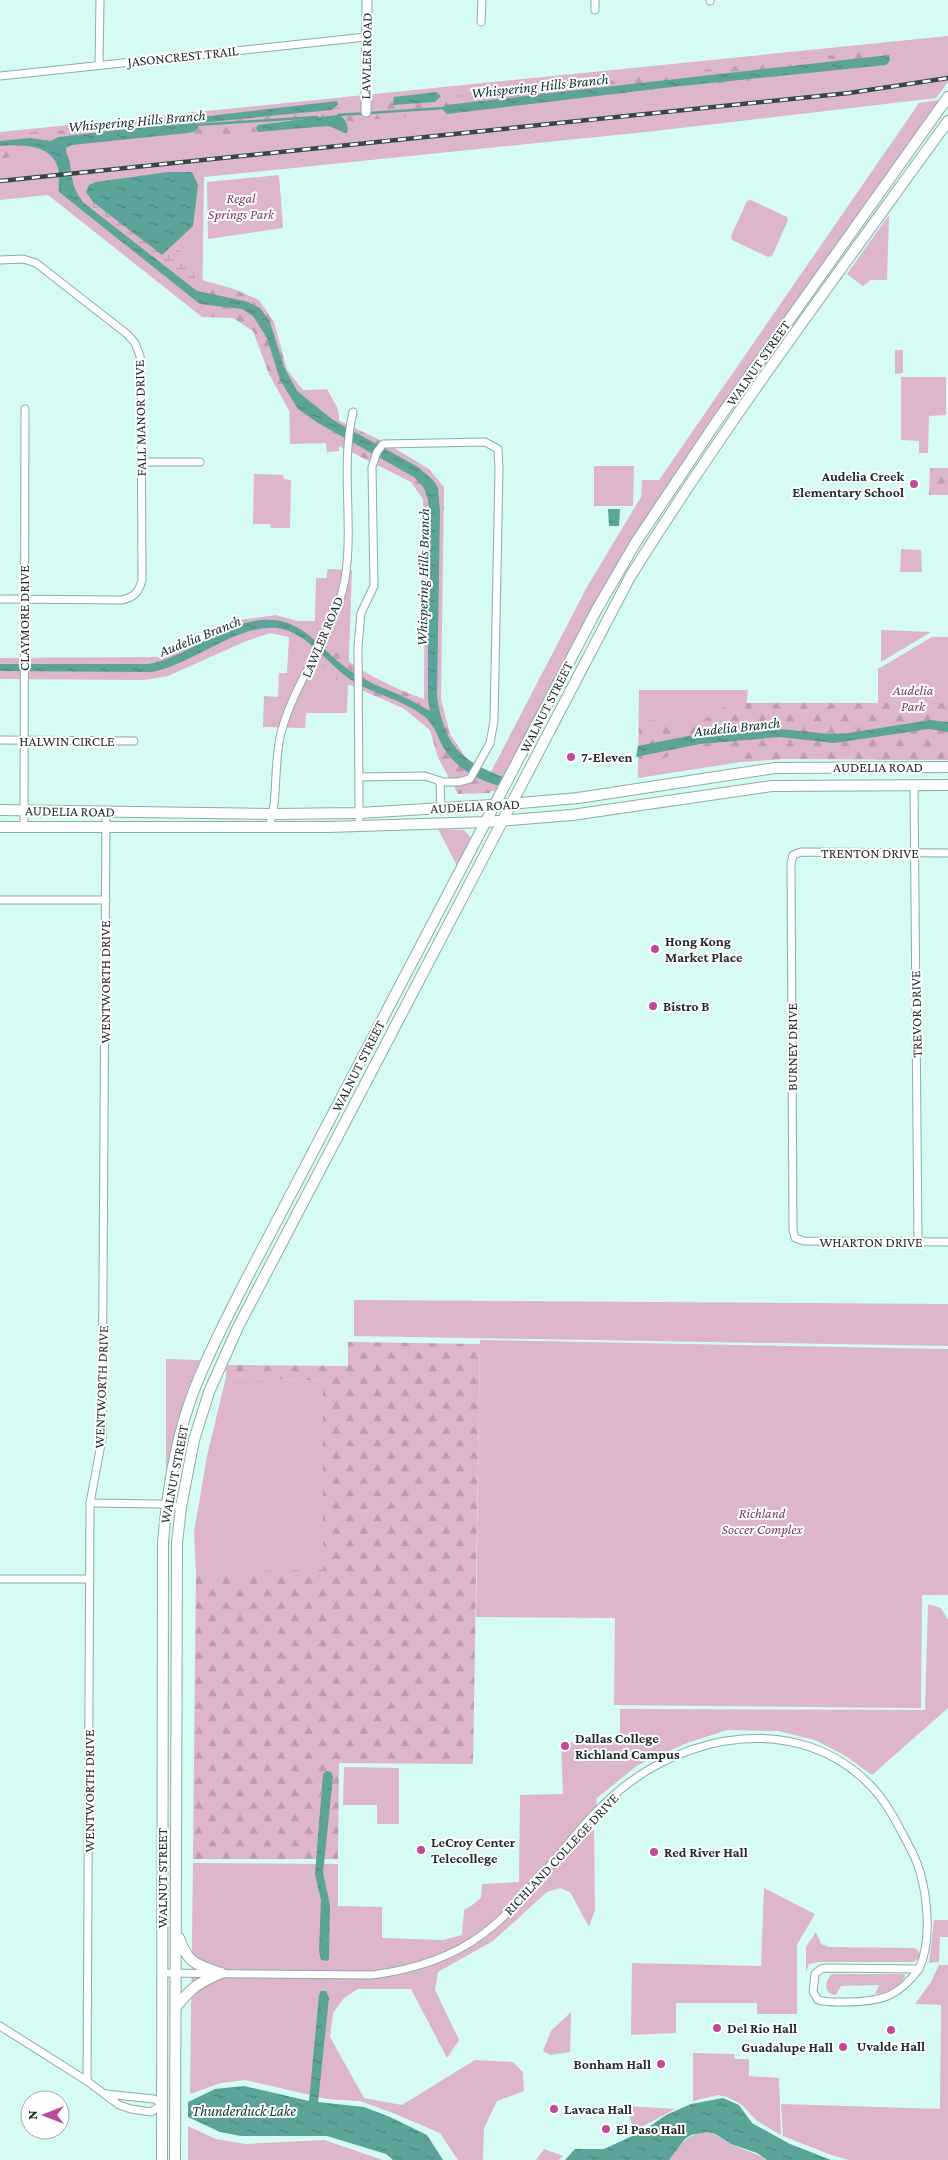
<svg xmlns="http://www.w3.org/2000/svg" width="948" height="2160" font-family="'Crimson Pro',serif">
<defs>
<pattern id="forest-firs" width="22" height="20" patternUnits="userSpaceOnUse" patternTransform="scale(1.25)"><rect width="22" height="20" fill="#ddb5cc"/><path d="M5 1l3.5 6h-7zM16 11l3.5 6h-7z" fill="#bd9caf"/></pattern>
<pattern id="wetland-marsh" width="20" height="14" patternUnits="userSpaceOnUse" patternTransform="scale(1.25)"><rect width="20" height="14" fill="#ddb5cc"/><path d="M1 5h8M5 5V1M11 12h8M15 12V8" fill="none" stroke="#bd9caf"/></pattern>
<pattern id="water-ripples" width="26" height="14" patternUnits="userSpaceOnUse" patternTransform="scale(1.25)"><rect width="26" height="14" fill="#5ca399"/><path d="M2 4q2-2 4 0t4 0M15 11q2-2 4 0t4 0" fill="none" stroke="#4b857d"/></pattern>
</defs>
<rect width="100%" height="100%" fill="#d6fbf5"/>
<!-- green -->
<g fill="#ddb5cc">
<path d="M948 36V82L936 98 646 132 204 177 202 317 48 195 0 200V132Z"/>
<path d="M939 100 667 486 600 595 495 791H481L587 587 641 497 642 480H659L919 103Z"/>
<path d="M279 175 283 228 208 239 207 182Z"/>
<path d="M751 200 787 217 788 220 772 256 768 257 732 240 731 236 747 201Z"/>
<path d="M889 215 887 280H871L863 286 847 274Z"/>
<path d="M895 350H903V373L895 374Z"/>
<path d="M901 377H946V415L929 416 928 453H919V441L901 440Z"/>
<path d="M327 389 337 407 339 415V451L327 452 326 443 290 444 289 391Z"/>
<path d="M594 466H634L633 506H594Z"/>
<path d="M254 474 283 475 284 479 291 480 290 528H271L270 524H253Z"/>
<path d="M901 549 921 550 922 572H900Z"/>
<path d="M328 569 352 570 347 713H306L305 728 263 727 264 696 278 697 279 673H287L289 637 270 633 244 642 168 676 144 680 0 679V658L159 657 182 649 240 620 276 615 298 621H315L316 578H326Z"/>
<path d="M881 630 931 632 881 662Z"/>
<path d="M932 637H948V760H878V669Z"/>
<path d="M639 690H748L741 762 638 778Z"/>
<path d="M438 829 464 830 471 838 457 866Z"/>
<path d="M354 1300 948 1304V1346L354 1336Z"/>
<path d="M480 1340 948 1349V1595H922L921 1708 614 1705 615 1618 476 1617Z"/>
<path d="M166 1359 200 1360C183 1397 174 1436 166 1476Z"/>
<path d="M226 1377 323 1381V1571L196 1572 194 1532 207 1456Z"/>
<path d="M928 1604 941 1608 948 1620V1708L872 1775 844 1755 815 1740 778 1731 727 1730 687 1743 638 1765 597 1798 594 1829 595 1910 589 1927 570 1892 560 1888 547 1892 493 1941 438 1972 435 1990 459 2040 447 2058 411 1989H358L344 1998 333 2013 330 2037 364 2098 402 2105 475 2060 513 2062 523 2072 524 2091 497 2101 484 2128 483 2160H458L440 2133 393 2113 360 2101 327 2099 245 2080 221 2083 190 2094 193 1863 338 1864V1906L382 1907V1938L443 1940 462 1935 464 1910 471 1906 481 1898 482 1884 519 1882 520 1795 563 1794 561 1743 620 1741V1709L925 1710Z"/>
<path d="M344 1767 399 1768V1824H377V1805H343Z"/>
<path d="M764 1888 815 1914 797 1945V2014H757V2003H676V2033L631 2035 632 1963 761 1966Z"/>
<path d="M934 1920H948V1937H940L939 1962 929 1963Z"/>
<path d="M816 1932 821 1944 829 1947 914 1948 919 1951V1958L913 1962H818L809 1964 806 1973V1947Z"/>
<path d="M939 1965H948V2160H849L831 2155 783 2136 781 2104 940 2109 941 2005 915 2004 931 1982Z"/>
<path d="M832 1974H904L905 1976C899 1987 887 1993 875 1994L879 1985 841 1986 836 1995C823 1994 824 1981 832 1974Z"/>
<path d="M571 2012 570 2052 551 2055 543 2051 551 2031Z"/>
<path d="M693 2053 734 2054 735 2059H749V2076L779 2078 781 2135 757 2121 741 2104 727 2097 718 2095 693 2101Z"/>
<path d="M627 2106 675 2109 636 2130 631 2122Z"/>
<path d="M188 2126 216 2139 246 2144 324 2140 383 2160H188Z"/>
<path d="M707 2132C716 2134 722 2140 731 2144 743 2150 756 2153 767 2160H669C683 2143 683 2136 707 2132Z"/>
<path d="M544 2149 563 2156 559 2160H536Z"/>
</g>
<!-- forest -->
<g fill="url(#forest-firs)">
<path d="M878 50 887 55 883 64 755 80 194 138 191 122 600 82Z"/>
<path d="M60 130 70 132 71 140 29 149 17 156 0 159V135Z"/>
<path d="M202 280 234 289 259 300 274 322 287 370 310 399 340 421 386 443 429 469 444 487 441 699 450 734 471 765 498 778 490 793 458 794 438 758 430 730 403 708 338 680 321 664 330 647C357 670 390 687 424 699L425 543 423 499 411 482 331 442 288 409 269 374 253 331 233 318 202 317Z"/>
<path d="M930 468H948V495H929Z"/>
<path d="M735 703H948V760L784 759 741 762 724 748 700 747 639 765V720L699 723 720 709Z"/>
<path d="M348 1342 480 1344 473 1764 339 1763 338 1859H193L196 1572 323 1570V1381L226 1377V1365L348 1366Z"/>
</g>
<!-- wetland -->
<path fill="url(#wetland-marsh)" d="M92 192C118 207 198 247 195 282L193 284 189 283 90 205 89 199Z"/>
<!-- water -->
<g fill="url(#water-ripples)">
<path d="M889 55 890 61 886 65 672 87 447 114 442 109 446 105Z"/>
<path d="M436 92 441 96 435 102 393 105 394 97Z"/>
<path d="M337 101 338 105 331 110 199 123 196 124 198 127 196 131 188 133 72 145 66 148C66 154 69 158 70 164 72 181 73 189 84 203L197 291 245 301 260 308 270 322 284 367 297 391 333 420 418 467 433 480 438 488 440 511 437 697C445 746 460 760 505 778L500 786C477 780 454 767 442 745 437 735 434 725 425 717 404 700 376 695 353 681 328 666 308 631 276 628 236 625 193 664 152 672L0 671V664H148C183 658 211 632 245 623 299 609 313 644 349 670 366 682 385 688 404 697 413 701 422 707 430 711L428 699V640L430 516 428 500 424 488 414 477 318 423 298 409 280 380 267 338 253 316 242 309 200 304 59 192C58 184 60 176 58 168 52 144 20 144 0 146V141L30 138 50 141 59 137 169 124 175 120Z"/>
<path d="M336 115C344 115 350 126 347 133 342 134 337 127 327 126L258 132 256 128 258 125Z"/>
<path d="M168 172H192L198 185 193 226 162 255 93 202 86 192 89 185 96 182Z"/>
<path d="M608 509H620L619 526H609Z"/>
<path d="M930 720 948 722V732L929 729 834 743 780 737 700 744 636 757 638 746 698 734 780 729 830 734 849 733Z"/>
<path d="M326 1771 331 1772 333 1777 323 1873 330 1905 329 1959 327 1961 321 1960 319 1951 321 1900 315 1874 323 1774Z"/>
<path d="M321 1991H326L329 1998 318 2102 364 2107 390 2117 427 2135 443 2160H393L386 2154 327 2136H241L220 2132 188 2117V2102L215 2089 244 2086 309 2101 319 1995Z"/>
<path d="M723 2098 739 2105 752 2123 790 2144 831 2160H767L757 2153 731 2144 715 2134 707 2132 691 2135 685 2139 669 2160H565L575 2149H604L643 2131 666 2115 691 2104Z"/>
</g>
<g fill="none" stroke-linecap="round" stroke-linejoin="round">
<!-- stream -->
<g stroke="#5ca399" stroke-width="2.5">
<path d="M338 115 444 108"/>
<path d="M195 125 317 117"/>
</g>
<defs>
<g id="minor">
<path d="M710 1V0"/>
<path d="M595 10V0"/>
<path d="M481 22 482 0"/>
<path d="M99 65 100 0"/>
<path d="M0 76 366 37"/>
<path d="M0 260 23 259 36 263 127 334 135 343 140 356 141 373 142 580C139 592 134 598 121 600L0 599"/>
<path d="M142 462H200"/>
<path d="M0 740 134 741"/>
<path d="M359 777 425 776 443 782H458L470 779 490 743 494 721 499 469 498 449 485 442 383 444 377 452 372 467 374 586 361 613 358 646 359 803V827"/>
<path d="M440 781 441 808"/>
<path d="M914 785 918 1242"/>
<path d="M24 827 25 409"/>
<path d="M269 827C279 797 273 764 281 733 295 679 335 634 345 579 354 523 340 467 353 412"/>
<path d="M948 853 801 852 793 855 791 864 793 1230 795 1238 804 1241 948 1242"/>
<path d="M0 900H106"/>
<path d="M90 1503 160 1504 181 1507"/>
<path d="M0 1579H90"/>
<path d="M826 1968 919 1969C898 1997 882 2001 849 2002 839 2002 828 2003 818 2000L813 1992 815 1974 821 1969Z"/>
<path d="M162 1973 372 1975C411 1970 451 1958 483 1934 534 1896 566 1837 614 1795 685 1732 799 1712 870 1785 887 1802 898 1825 909 1846 927 1877 934 1936 919 1969"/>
<path d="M0 2026 87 2081 119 2105 131 2109 151 2112 163 2104 154 2099 106 2094"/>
<path d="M87 2081 90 1503 102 1439 106 812"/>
</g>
<path id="tertiary" d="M366 112 367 0"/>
<g id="secondary">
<path d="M0 810 273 814 359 813 509 804 578 798 775 768 948 767"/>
<path d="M0 827H328L486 822 572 815 772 786 948 785"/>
<path d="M179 1938C188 1964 197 1965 221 1973"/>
<path d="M176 2007C192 1987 198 1983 221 1973"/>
<path d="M162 2160 163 1543C167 1492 175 1441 193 1393 208 1353 228 1316 247 1278L597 609 636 542 717 421 948 97"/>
<path d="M175 2160 177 1543 181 1507 194 1440 209 1392 238 1327 630 577C728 420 840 271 948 121"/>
</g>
</defs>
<!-- minor casing -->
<use href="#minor" stroke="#8aada8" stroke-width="9"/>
<!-- tertiary casing -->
<use href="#tertiary" stroke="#8aada8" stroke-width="11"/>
<!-- secondary casing -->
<use href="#secondary" stroke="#8aada8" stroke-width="12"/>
<!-- minor -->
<use href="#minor" stroke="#fff" stroke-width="7"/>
<!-- tertiary -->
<use href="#tertiary" stroke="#fff" stroke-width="9"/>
<!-- secondary -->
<use href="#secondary" stroke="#fff" stroke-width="10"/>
<defs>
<path id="rail" d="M0 181 849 93 948 78"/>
</defs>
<!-- rail casing -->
<use href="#rail" stroke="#364845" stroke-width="4.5"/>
<!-- rail -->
<use href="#rail" stroke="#fff" stroke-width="2.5" stroke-dasharray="8" stroke-linecap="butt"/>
</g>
<!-- markers -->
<g fill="#c2489c" stroke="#fff" stroke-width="2">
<circle cx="914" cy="484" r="5"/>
<circle cx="571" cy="757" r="5"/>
<circle cx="655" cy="949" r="5"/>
<circle cx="653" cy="1006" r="5"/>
<circle cx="565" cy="1746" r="5"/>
<circle cx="421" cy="1850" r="5"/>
<circle cx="654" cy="1852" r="5"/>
<circle cx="717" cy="2028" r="5"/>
<circle cx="891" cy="2030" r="5"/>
<circle cx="843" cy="2047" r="5"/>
<circle cx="661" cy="2064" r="5"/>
<circle cx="554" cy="2109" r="5"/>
<circle cx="606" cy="2129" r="5"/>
</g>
<g text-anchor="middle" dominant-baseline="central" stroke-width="4" stroke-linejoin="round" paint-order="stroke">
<!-- street labels -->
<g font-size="14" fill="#1e2c2a" stroke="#fff">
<text transform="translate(183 56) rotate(-6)">JASONCREST TRAIL</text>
<text transform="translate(366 56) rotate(-89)">LAWLER ROAD</text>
<text transform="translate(758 363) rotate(-55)">WALNUT STREET</text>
<text transform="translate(140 418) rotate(-91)">FALL MANOR DRIVE</text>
<text transform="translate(24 618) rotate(-90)">CLAYMORE DRIVE</text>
<text transform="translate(322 637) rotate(-67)">LAWLER ROAD</text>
<text transform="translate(546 707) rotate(-63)">WALNUT STREET</text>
<text x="67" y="741">HALWIN CIRCLE</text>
<text x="878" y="767">AUDELIA ROAD</text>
<text transform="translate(475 806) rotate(-3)">AUDELIA ROAD</text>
<text transform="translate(70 811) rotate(1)">AUDELIA ROAD</text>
<text x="870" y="853">TRENTON DRIVE</text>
<text transform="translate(105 982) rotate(-90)">WENTWORTH DRIVE</text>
<text transform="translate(916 1014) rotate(-91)">TREVOR DRIVE</text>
<text transform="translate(792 1047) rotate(-90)">BURNEY DRIVE</text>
<text transform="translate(358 1066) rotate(-63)">WALNUT STREET</text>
<text x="871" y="1242">WHARTON DRIVE</text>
<text transform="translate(101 1387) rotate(-88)">WENTWORTH DRIVE</text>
<text transform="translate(174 1474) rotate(-79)">WALNUT STREET</text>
<text transform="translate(89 1791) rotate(-90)">WENTWORTH DRIVE</text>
<text transform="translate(561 1854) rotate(-47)">RICHLAND COLLEGE DRIVE</text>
<text transform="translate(162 1878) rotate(-90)">WALNUT STREET</text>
</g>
<!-- park labels -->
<g font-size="14" font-style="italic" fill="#7a3b64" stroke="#fff">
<text x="241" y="198">Regal<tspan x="241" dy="16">Springs Park</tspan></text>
<text x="913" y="690">Audelia<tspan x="913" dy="16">Park</tspan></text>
<text x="762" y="1513">Richland<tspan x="762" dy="16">Soccer Complex</tspan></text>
</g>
<!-- poi labels -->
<g font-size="14" font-weight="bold" fill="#1e2c2a" stroke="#fff" text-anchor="start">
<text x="904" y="476" text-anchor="end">Audelia Creek<tspan x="904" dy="16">Elementary School</tspan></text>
<text x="581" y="757">7-Eleven</text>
<text x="665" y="941">Hong Kong<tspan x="665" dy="16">Market Place</tspan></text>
<text x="663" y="1006">Bistro B</text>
<text x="575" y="1738">Dallas College<tspan x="575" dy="16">Richland Campus</tspan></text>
<text x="431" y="1842">LeCroy Center<tspan x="431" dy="16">Telecollege</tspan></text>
<text x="664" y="1852">Red River Hall</text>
<text x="727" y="2028">Del Rio Hall</text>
<text x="891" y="2046" text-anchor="middle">Uvalde Hall</text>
<text x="833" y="2047" text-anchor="end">Guadalupe Hall</text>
<text x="651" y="2064" text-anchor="end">Bonham Hall</text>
<text x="564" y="2109">Lavaca Hall</text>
<text x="616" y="2129">El Paso Hall</text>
</g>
<!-- water labels -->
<g font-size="15" font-style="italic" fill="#123531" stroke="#fff">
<text transform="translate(540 86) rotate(-6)">Whispering Hills Branch</text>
<text transform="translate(137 121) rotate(-5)">Whispering Hills Branch</text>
<text transform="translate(423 577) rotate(-89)">Whispering Hills Branch</text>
<text transform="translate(200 636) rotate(-22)">Audelia Branch</text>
<text transform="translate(737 727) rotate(-6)">Audelia Branch</text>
<text x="244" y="2111">Thunderduck Lake</text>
</g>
</g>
<!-- north arrow -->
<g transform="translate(45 2115) rotate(270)"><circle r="24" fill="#ffffff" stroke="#a5abaa"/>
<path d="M0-4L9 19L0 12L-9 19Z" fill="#c2489c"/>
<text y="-8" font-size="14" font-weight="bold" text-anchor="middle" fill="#1e2c2a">N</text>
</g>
</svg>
